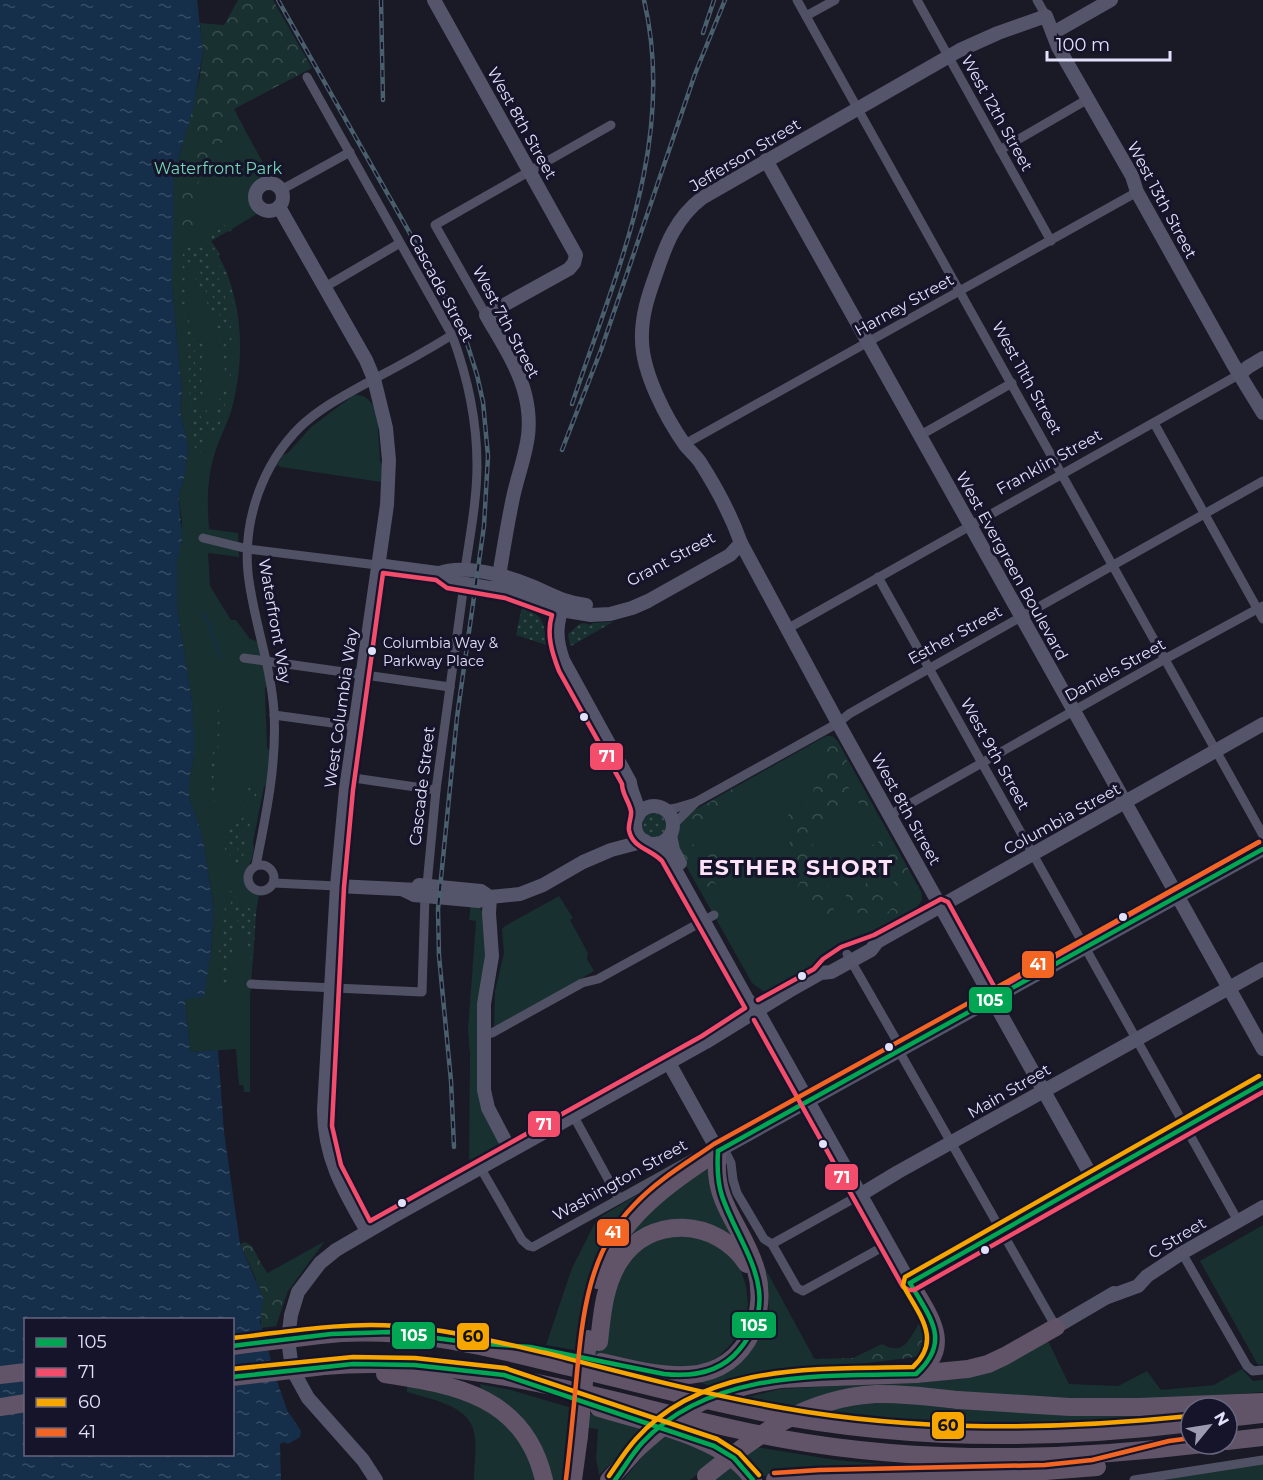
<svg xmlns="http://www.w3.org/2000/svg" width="1263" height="1480" font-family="Montserrat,sans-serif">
<defs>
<pattern id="forest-crowns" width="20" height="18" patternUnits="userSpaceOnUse" patternTransform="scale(1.5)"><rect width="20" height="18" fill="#18302f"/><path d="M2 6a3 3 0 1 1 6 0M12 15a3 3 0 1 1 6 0" fill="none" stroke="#394e4e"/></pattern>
<pattern id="garden-dots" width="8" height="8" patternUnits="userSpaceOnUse" patternTransform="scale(1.5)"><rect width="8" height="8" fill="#18302f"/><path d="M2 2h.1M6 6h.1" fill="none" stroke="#394e4e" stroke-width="1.8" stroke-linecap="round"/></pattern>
<pattern id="water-ripples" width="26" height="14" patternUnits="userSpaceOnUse" patternTransform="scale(1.5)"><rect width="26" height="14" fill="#152e4a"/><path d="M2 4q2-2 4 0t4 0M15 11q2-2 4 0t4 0" fill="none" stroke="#374c65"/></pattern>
</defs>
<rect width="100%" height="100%" fill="#1a1926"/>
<!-- green -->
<g fill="#18302f">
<path d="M234 110 272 179C253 180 246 198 259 211L257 214 232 229V231L229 232 228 231 211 241 220 254 218 255C243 299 245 356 233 404 229 422 219 438 214 456 207 479 207 505 209 529L238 533 239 557 208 553 210 586 231 620H236L250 639 259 642 267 684 265 689 267 747 270 752 268 783 264 787 253 842C258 859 240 871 247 888L259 895 256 912 250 998V1092H244L243 1085H239L236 1049 190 1052 185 998 211 951 214 910 204 846 199 825 189 797V780L194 756 192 701 177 607V562L182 522 179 497 185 474 188 447 180 410 182 391 172 287V216L174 173 185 136Z"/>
<path d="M354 395C373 394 375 411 380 425L378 430 380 461 383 466 381 482 281 467 277 465 283 455 288 453 311 427Z"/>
<path d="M826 736H831L837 740 921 892 922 900 916 909 772 990 763 991 752 983 676 848C675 829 676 827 689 813Z"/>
<path d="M559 896 573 918 570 920 588 953 587 959 594 971 494 1029 495 991 504 953 502 929 505 926Z"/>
<path d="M471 902 479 906 483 913 488 952 479 1091 499 1142 494 1153 469 1167 470 1055 468 1030 476 921 469 920Z"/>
<path d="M710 1162 732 1231 728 1235 626 1234 631 1227Z"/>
<path d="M652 1186 653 1188 629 1208 615 1228 591 1279 581 1344 605 1349 618 1276 643 1245 678 1234 700 1237 723 1249 740 1268 746 1286 748 1305 745 1321 732 1343 718 1357 704 1364 677 1368 546 1345 572 1268 597 1219Z"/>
<path d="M1263 1225V1364L1258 1365 1200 1261Z"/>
<path d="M325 1241 288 1291 276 1326 255 1280Z"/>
<path d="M753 1246 820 1369 748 1377 713 1387 696 1381 744 1358 761 1336 769 1312 767 1283Z"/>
<path d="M1047 1339 1069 1384 1118 1386 1147 1371 1161 1390 1214 1385 1242 1369 1253 1381 1263 1380V1392L1167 1399 984 1397 796 1406 748 1397 780 1389 963 1379 986 1372Z"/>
<path d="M480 1384 511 1390 666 1436 721 1456 745 1480H709L711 1464 690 1480H623L648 1450 637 1438 599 1475 596 1459 598 1429 574 1426 567 1480H547L481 1390Z"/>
<path d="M407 1385 431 1388 491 1410 522 1442 538 1480H474C474 1465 477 1446 474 1432 469 1405 429 1399 407 1392Z"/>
<path d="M877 1400 1138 1416C1036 1432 930 1423 828 1411Z"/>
<path d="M725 1442 836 1460 940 1469 773 1475 758 1477 724 1445Z"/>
<path d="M1263 1460V1480H1134Z"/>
</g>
<!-- forest -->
<g fill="url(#forest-crowns)">
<path d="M238 0H273L312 68 234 109 244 128 221 143 216 144C209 150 208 157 205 165 194 190 191 210 197 236L185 243 183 240 181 200 183 183 197 145 196 141 185 136 200 76 203 52 200 23 224 25Z"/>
<path d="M833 736 875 811 868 813 863 811 854 794 855 785 849 783 848 799 844 805C834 809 812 833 813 845 815 854 819 858 817 868L807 873 781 866 780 857 783 853 791 852 789 843 794 835 785 823 790 811 804 809 812 800 815 780 822 767 830 739Z"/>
<path d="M732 789 734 797 724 808 725 813C714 820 693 832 683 818Z"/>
<path d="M882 822 921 892 922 896C915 896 915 893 908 891 897 886 886 883 899 870L898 867H895L885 873 878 867 868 866 866 861 869 847 880 841 876 828Z"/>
<path d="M695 844 700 848 715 844 723 850 724 855C716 862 711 869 711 879L716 884V889L711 892 705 887V878L699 872 697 860 684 861 680 854 687 850 689 846Z"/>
<path d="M822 880C832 888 827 887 825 898L828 906 832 907 838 916 834 922 830 924 822 921 815 902 813 900 804 904 799 897 797 888 800 882 805 881 810 885Z"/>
<path d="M870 882 875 885V893L885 899V905L877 909 871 908 867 913 861 915 848 905 846 895 853 890H862L865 884Z"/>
<path d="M905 899 915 902 914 910 887 925 886 914 898 902Z"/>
<path d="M245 1242 252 1246 262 1265 281 1293 283 1301 276 1326 261 1328V1290L240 1244Z"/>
<path d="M920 1322H924L928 1348 923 1354 915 1357 820 1369 814 1359 853 1358 882 1344C904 1357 910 1338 920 1322Z"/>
</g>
<!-- garden -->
<g fill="url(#garden-dots)">
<path d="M225 225 228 231 211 241 220 254 218 255C230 276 234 295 237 319L234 318 233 314 235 313 234 308H233L230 291 221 270 223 269 219 266 213 249 205 238Z"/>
<path d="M201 242C218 272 234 310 231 345L209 287 186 249Z"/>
<path d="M183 251 193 265 187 269 185 310 194 336 196 390 204 435V443L199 456 195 448 190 404 188 338 182 301Z"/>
<path d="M198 274C216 306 227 339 231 376L225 373C225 347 216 321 205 298 202 290 197 284 195 276Z"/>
<path d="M197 336 203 339 201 376 203 397 209 419 215 420 222 388 228 389C224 405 222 430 210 441L199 386Z"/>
<path d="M522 606C544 617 544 621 546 645L516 635Z"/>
<path d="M613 622 571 646H570L568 634C576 629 578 619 590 625L592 623Z"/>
<path d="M215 692 217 695C219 709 220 724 219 739 219 758 207 784 218 801L216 803 211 797 209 787 215 737Z"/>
<path d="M258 778H260L243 856H240L236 868 233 861 250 817Z"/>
<path d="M249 786 251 787 241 829 229 858C222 848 225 840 229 830 244 824 246 801 249 786Z"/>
<circle cx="654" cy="825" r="12"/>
<path d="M231 891 241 904 256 912 253 962H250C253 941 231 918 229 892Z"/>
<path d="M225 907 234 928 231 930 233 962H229V968H232L224 990 219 952Z"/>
</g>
<!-- water -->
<path fill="url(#water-ripples)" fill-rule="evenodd" d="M0 0H197L203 52 193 109 174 173 172 287 182 391 180 410 188 447 185 474 179 497 182 539 177 562V607L192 701 194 732V756L189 780V797L199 825 204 846 214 910 211 951 204 997 185 999 190 1052 218 1050 224 1132 240 1244 263 1298 260 1322 277 1381 287 1410 301 1431 300 1437 288 1444 284 1442 280 1444 281 1480H0ZM26 1320H232V1454H26Z"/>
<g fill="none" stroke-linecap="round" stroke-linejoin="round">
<!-- stream -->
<path stroke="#152e4a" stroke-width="2" d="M203 613 210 626 213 638 221 659"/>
<!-- street -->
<g stroke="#505165" stroke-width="9">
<path d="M797 0 1263 835"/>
<path d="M917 0 1051 241"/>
<path d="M1037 0 1046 16"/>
<path d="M806 16 835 0"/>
<path d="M307 77 452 335C468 378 477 420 477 465 477 500 470 535 465 570"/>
<path d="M1000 150 1088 99"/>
<path d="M281 190 350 152"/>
<path d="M325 287 400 243"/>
<path d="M486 315 435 225 611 125"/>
<path d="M1154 423 1263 619"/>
<path d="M919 436 1012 383"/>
<path d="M685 444 1137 192"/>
<path d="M203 538 248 549 377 565"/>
<path d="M878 577 1238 1221"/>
<path d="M787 629 1240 374"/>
<path d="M244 658 450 687"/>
<path d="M274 715 354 726"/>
<path d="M347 777 436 790"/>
<path d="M664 810 676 808 696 802 838 723 849 714 891 690 1263 481"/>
<path d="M890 815 1165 659 1263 606"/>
<path d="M673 825 696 802"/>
<circle cx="261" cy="878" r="13"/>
<path d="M256 865C266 815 277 764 274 712 271 664 253 620 248 573 243 520 262 465 300 427 321 407 347 394 372 380 399 366 426 351 452 335"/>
<path d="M274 883 337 886"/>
<path d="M427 885 436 790 464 584"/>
<path d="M847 954 898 1043 899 1051 1056 1327"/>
<path d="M251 984 422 992 425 896"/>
<path d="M484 1034 492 1033 582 983 598 979 714 915"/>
<path d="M573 1115 619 1199"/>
<path d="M717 1151 726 1153 731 1163 733 1180 737 1193 764 1239 772 1244"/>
<path d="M480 1167 522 1240 529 1246 533 1247 695 1157"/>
<path d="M772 1244 797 1288 803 1291 888 1244"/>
<path d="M772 1244 860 1195"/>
<path d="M1182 1253 1247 1366 1253 1371 1263 1370"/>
<path d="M1134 1480 1263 1460"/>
</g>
<!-- secondary -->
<g stroke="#54546a" stroke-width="14">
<path d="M434 0 576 255 574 263 569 269 486 315C500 340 518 366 525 394 535 434 523 456 514 493 507 525 502 557 497 589"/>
<path d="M1053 33 1111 0"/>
<path d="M766 160 1263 1049"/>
<circle cx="269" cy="197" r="14"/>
<path d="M279 207 366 360 374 379 386 428 389 460 387 505 346 789 337 886 324 1110C324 1158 344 1191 367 1231"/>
<path d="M1240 374 1248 367 1263 358"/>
<path d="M377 565 445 574"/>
<path d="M439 573 449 581 507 591 561 610 591 615 610 614 632 608 648 601 730 555 741 543"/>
<path d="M439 573C463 564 505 575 529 585 549 593 564 603 586 605"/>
<path d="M564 602C556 624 555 637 563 660L630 782C631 794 639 803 638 816"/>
<circle cx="654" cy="825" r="19"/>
<path d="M670 835 673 850 680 863"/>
<path d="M654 844 668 857 747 999 757 1010 910 1283 1263 1083"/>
<path d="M419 885 481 891 490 897"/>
<path d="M337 886 419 890 424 889 427 885"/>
<path d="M404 890 414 895 479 901 490 897 520 894 543 885 583 862 611 850 645 841"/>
<path d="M490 897 489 913 492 956 484 1004V1090L488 1108 510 1150"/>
<path d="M669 1063 718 1151 1263 849"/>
<path d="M1093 1179 838 723 741 543C731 515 716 487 700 462 696 456 690 451 685 445 666 418 643 374 642 341 641 317 648 296 656 274 666 244 676 218 702 198L960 50 998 33 1046 16 1058 47 1132 176 1137 192 1233 364 1263 413"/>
<path d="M860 1195 898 1172 1263 969"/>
<path d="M1108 1297 1138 1286 1147 1276 1182 1253 1263 1207"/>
<path d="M1056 1327 1114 1293"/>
<path d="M376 1480 363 1460 308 1398 292 1369 288 1339 291 1315 298 1292 320 1263 336 1250 394 1216 706 1042 789 991 821 973 831 972 871 950 877 942 1263 724"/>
</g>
<!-- highway -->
<g stroke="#615469" stroke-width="18">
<path d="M598 1280C616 1219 668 1184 718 1151"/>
<path d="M910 1283C928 1315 955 1346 916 1374"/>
<path d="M320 1335C399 1326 473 1343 549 1362 617 1378 684 1396 752 1410 897 1441 1045 1441 1191 1423"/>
<path d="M599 1342C602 1315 604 1286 619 1262 649 1214 717 1218 747 1264"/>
<path d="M601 1362C654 1374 722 1395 752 1332 760 1313 762 1290 756 1270 743 1224 710 1203 718 1151"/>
<path d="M324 1366C481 1352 631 1411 783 1439 922 1464 1063 1461 1203 1444"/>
<path d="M385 1374C457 1385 525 1397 544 1480"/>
<path d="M0 1375 26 1372"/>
<path d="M780 1379 916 1374 968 1369 988 1364 1005 1356 1056 1327"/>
<path d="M958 1400 1070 1407H1139L1263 1402"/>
<path d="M0 1407 26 1403"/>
<path d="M599 1408C645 1422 728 1438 753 1480"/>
<path d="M1227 1418 1263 1414"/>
<path d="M1227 1441 1263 1437"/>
<path d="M573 1480 579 1436"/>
<path d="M609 1480 635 1451"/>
<path d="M775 1480 819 1477 1020 1473 1097 1467"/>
</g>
<defs>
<g id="rail">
<path d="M278 0 451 306 466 340 477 375 483 402 488 456 484 526 457 717 438 909 439 956 451 1081 454 1147"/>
<path d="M381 0 383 100"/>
<path d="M703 33 714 0"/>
<path d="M572 404C616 272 677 141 644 0"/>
<path d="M562 450 601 350 695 74 725 0"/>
</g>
</defs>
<!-- rail casing -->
<use href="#rail" stroke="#4a5f6c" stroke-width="4.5"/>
<!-- rail -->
<use href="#rail" stroke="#16142b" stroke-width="2" stroke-dasharray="7" stroke-linecap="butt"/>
<!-- highway-bridge -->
<g stroke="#615469" stroke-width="18">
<path d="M232 1346 320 1335"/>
<path d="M232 1377 324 1366"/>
<path d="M579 1436 588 1339"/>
<path d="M635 1451C681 1407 717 1389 780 1379"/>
<path d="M706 1476C759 1434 805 1398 876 1394 903 1393 931 1397 958 1400"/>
</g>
<defs>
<g id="bus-1">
<path d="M718 1151 1263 849"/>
<path d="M910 1283 1263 1083"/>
<path d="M232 1346 331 1334 390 1332 473 1343 530 1347 664 1374C692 1377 720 1373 739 1350 786 1294 740 1249 722 1196 717 1181 717 1167 718 1151"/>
<path d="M232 1377 353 1364 414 1365 504 1375 714 1446 734 1458 753 1480"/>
<path d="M615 1480C624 1468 632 1454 642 1443 711 1369 824 1376 916 1374 952 1341 930 1318 910 1283"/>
</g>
<g id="bus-2">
<path d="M383 573 436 580 447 588 505 598 552 615C546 634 552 653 559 671L622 784C622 794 629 801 631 811 632 817 628 823 629 830 632 848 651 849 662 861L745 1008 702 1036 370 1221 341 1165 332 1126 344 887 353 790Z"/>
<path d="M758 1000 814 969 823 959 841 947 874 935 941 899 948 902 996 990 1259 842"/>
<path d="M754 1020 903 1287 909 1290H914L1263 1092"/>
</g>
<g id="bus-3">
<path d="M232 1338C287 1332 342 1322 397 1326 448 1329 497 1342 546 1353 624 1373 703 1394 783 1408 918 1432 1054 1430 1190 1416"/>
<path d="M232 1369 353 1357 415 1358 505 1368 717 1439 739 1453 759 1475"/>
<path d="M609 1476C618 1463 626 1450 636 1439 704 1362 820 1369 913 1367 943 1339 918 1314 903 1285L905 1277 1259 1076"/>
</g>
<g id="bus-4">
<path d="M774 1473 819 1470 1045 1465 1092 1460 1169 1441 1191 1438"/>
<path d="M566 1479C570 1447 573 1415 576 1383 582 1320 587 1253 634 1205 657 1180 687 1163 714 1144L1259 842"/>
</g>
</defs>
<!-- bus-1 casing -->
<use href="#bus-1" stroke="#16142b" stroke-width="9"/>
<!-- bus-2 casing -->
<use href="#bus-2" stroke="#16142b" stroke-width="9"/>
<!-- bus-3 casing -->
<use href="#bus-3" stroke="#16142b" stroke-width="9"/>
<!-- bus-4 casing -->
<use href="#bus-4" stroke="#16142b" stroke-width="9"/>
<!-- bus-1 -->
<use href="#bus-1" stroke="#00a651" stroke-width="4.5"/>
<!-- bus-2 -->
<use href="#bus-2" stroke="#f44d6c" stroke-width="4.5"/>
<!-- bus-3 -->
<use href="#bus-3" stroke="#f7a600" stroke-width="4.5"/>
<!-- bus-4 -->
<use href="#bus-4" stroke="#f26522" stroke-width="4.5"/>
</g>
<!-- markers -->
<g fill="#e1e1fc" stroke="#16142b" stroke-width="2">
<circle cx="372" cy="651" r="5"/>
<circle cx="584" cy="717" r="5"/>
<circle cx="1123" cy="917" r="5"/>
<circle cx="802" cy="976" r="5"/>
<circle cx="889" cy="1047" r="5"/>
<circle cx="823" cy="1144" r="5"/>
<circle cx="402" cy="1203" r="5"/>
<circle cx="985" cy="1250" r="5"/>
</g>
<g text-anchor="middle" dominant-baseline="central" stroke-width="6" stroke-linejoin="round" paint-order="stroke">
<!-- bus labels -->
<g font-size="14" fill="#e1e1fc" stroke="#16142b" text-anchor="start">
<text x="383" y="643">Columbia Way &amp;<tspan x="383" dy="18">Parkway Place</tspan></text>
</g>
<!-- street labels -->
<g font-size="16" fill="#e1e1fc" stroke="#16142b">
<text transform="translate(997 113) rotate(61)">West 12th Street</text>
<text transform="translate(522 123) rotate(61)">West 8th Street</text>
<text transform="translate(745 155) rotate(-31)">Jefferson Street</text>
<text transform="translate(1162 200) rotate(62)">West 13th Street</text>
<text transform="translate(441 288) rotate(62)">Cascade Street</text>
<text transform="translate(904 305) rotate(-29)">Harney Street</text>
<text transform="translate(506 322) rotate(62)">West 7th Street</text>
<text transform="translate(1027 378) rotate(61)">West 11th Street</text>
<text transform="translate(1049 462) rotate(-29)">Franklin Street</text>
<text transform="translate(671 559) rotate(-28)">Grant Street</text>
<text transform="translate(1012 566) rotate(61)">West Evergreen Boulevard</text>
<text transform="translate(275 621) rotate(80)">Waterfront Way</text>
<text transform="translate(955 635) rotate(-29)">Esther Street</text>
<text transform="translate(1115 670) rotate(-29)">Daniels Street</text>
<text transform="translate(341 708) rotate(-82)">West Columbia Way</text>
<text transform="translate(995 754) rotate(61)">West 9th Street</text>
<text transform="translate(422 786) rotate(-83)">Cascade Street</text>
<text transform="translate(906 809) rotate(61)">West 8th Street</text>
<text transform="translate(1062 819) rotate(-29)">Columbia Street</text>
<text transform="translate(1009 1091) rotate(-30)">Main Street</text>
<text transform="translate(620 1180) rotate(-29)">Washington Street</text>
<text transform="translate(1177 1238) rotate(-31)">C Street</text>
</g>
<!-- park labels -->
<g font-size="16" fill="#72d7b4" stroke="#16142b">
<text x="218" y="168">Waterfront Park</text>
</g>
<!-- district labels -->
<g font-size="22" font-weight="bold" letter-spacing="1.5" fill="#fce3f6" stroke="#16142b">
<text x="796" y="867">ESTHER SHORT</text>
</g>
</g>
<g stroke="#16142b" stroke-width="2">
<rect x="589" y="742" width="35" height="29" rx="6" fill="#f44d6c"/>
<rect x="1021" y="950" width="34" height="29" rx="6" fill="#f26522"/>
<rect x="968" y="986" width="45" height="28" rx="6" fill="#00a651"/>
<rect x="527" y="1110" width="34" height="28" rx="6" fill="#f44d6c"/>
<rect x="824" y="1163" width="35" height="28" rx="6" fill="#f44d6c"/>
<rect x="596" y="1218" width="34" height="29" rx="6" fill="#f26522"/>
<rect x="731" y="1311" width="46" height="28" rx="6" fill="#00a651"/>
<rect x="391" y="1321" width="45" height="29" rx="6" fill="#00a651"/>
<rect x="456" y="1322" width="34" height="29" rx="6" fill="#f7a600"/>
<rect x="931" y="1411" width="34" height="29" rx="6" fill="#f7a600"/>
</g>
<g font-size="16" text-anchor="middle" font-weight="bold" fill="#fff">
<text x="607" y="762">71</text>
<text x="1038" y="970">41</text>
<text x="990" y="1006">105</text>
<text x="544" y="1130">71</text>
<text x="842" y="1183">71</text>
<text x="613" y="1238">41</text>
<text x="754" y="1331">105</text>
<text x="414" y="1341">105</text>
</g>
<g font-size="16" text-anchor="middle" font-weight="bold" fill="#111">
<text x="473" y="1342">60</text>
<text x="948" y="1431">60</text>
</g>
<!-- legend -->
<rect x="24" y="1318" width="210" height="138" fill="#16142b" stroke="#67667f" stroke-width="1.5"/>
<rect x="36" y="1338" width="30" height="9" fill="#00a651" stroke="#67667f" stroke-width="1.5"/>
<text x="78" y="1348" font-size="18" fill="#e1e1fc">105</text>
<rect x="36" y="1368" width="30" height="9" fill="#f44d6c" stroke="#67667f" stroke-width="1.5"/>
<text x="78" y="1378" font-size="18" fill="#e1e1fc">71</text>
<rect x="36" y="1398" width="30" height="9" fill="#f7a600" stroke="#67667f" stroke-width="1.5"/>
<text x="78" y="1408" font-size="18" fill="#e1e1fc">60</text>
<rect x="36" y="1428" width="30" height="9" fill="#f26522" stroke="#67667f" stroke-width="1.5"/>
<text x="78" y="1438" font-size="18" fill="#e1e1fc">41</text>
<!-- north arrow -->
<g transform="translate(1209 1426) rotate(60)"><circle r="28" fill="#16142b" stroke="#67667f" stroke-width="1.5"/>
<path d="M0-4.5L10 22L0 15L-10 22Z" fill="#9b9bb1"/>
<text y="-9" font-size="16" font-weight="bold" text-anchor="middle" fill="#e1e1fc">N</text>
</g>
<!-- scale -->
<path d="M1047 51v9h123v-9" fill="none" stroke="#e1e1fc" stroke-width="3"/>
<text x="1056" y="51" font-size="18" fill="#e1e1fc" stroke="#16142b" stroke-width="4.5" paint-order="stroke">100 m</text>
</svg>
